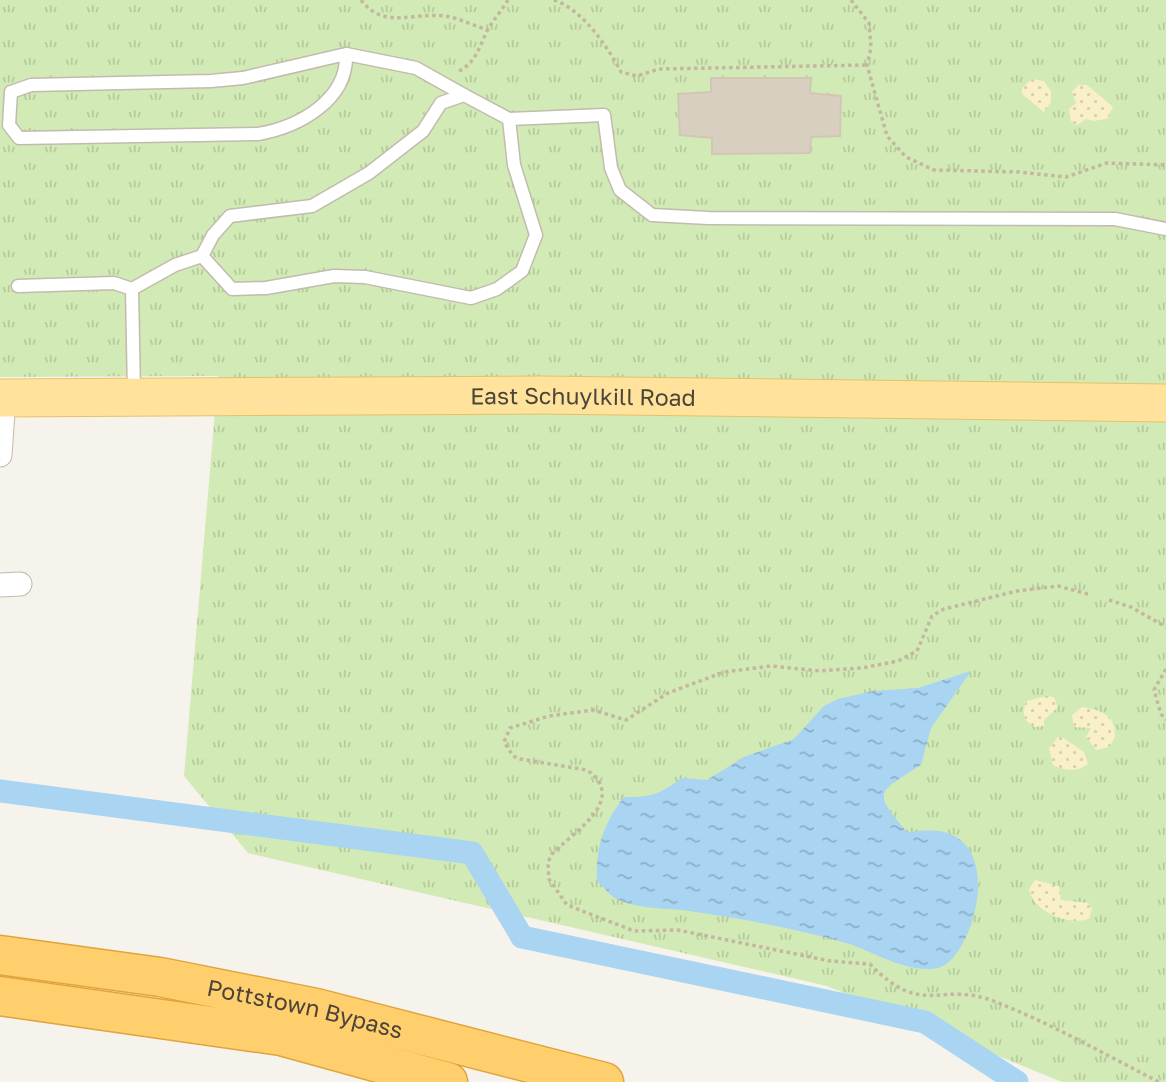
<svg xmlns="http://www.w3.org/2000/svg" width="1166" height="1082" font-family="'Golos Text',sans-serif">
<defs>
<pattern id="grass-tufts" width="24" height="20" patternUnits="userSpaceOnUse" patternTransform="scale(1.75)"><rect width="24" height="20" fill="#d2eab5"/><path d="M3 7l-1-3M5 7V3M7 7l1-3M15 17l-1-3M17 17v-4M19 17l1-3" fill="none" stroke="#b6ca9c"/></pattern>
<pattern id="sand-dots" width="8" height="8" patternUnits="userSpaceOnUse" patternTransform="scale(1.75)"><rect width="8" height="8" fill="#f9efc9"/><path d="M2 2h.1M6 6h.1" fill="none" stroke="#d7cead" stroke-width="1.8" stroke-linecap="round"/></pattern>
<pattern id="water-ripples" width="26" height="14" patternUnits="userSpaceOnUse" patternTransform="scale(1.75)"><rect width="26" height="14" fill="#a9d4f2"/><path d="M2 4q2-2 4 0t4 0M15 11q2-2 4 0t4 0" fill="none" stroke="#8caec5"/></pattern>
</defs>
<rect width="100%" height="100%" fill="#f6f3ec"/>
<!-- grass -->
<path fill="url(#grass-tufts)" d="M0 0H1166V1082H1062L827 986 248 853 184 776 218 376 0 377Z"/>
<!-- sand -->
<g fill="url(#sand-dots)">
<path d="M1032 79 1044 81 1051 91V102L1044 112 1022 94V88Z"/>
<path d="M1078 85H1087L1113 107 1107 119 1093 121 1086 119 1077 125 1071 121 1069 109 1076 103 1072 92Z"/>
<path d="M1046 696 1054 697 1058 707 1044 720V726L1034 727C1023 720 1021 713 1027 701Z"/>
<path d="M1082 707C1101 710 1116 715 1115 737L1109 747 1096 750 1086 737 1091 728 1074 727 1072 715Z"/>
<path d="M1058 737H1062L1084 752 1088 764C1078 772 1064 771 1053 765L1049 748Z"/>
<path d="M1035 880 1059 886 1061 900 1088 903 1092 909 1089 919C1069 926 1033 912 1029 889Z"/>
</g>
<!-- water -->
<path fill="url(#water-ripples)" d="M971 671 931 728 921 765C878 793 871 790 907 832 918 831 929 830 939 831 1008 842 971 961 938 968 907 974 875 952 846 943 795 928 742 919 690 911 669 908 640 909 621 901 611 897 604 888 597 881 595 848 604 822 624 797 648 798 662 794 681 778L707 780 744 757 794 739 824 706 838 699 873 691 918 688Z"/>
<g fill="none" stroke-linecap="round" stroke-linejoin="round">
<!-- canal -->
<path stroke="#a9d4f2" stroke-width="23" d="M0 791 472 853 522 937 925 1022 1017 1082"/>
</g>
<!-- building -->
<path fill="#d8cfc1" stroke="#d3c7b4" stroke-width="2" d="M711 78H811L810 93 841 96 840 136 811 137 810 153 712 154V138L680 135 678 94 711 92Z"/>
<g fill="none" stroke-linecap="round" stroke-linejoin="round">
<defs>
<g id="lane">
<path d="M346 54C348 100 299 127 258 134L19 138 9 125 11 92 31 85 211 81 243 78 346 54 416 68 464 95"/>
<path d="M509 119 604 115 611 168 620 190 652 215 708 218 1115 219 1166 229"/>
<path d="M18 286 114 283 132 289 134 393"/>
<path d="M132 289 175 265 202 256 213 235 230 216 312 206 369 173 423 131 441 103 464 95 509 119 514 165 536 235 522 271 497 289 471 298 365 277 334 276 266 288 232 289 202 256"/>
</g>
<g id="street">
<path d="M0 455 4 398"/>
<path d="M0 585 20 584"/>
</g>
<g id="primary">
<path id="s1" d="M0 398 539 395 1166 403"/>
</g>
<g id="highway">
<path id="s2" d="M0 955 160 977 316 1008 604 1082"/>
<path d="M0 996 281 1036 448 1082"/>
</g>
</defs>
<!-- lane casing -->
<use href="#lane" stroke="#c2bbae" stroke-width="15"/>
<!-- street casing -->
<use href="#street" stroke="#c2bbae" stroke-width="25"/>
<!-- primary casing -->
<use href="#primary" stroke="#e6c16a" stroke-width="39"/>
<!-- highway casing -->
<use href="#highway" stroke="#e0a43c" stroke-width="41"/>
<!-- path -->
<g stroke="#c4b79f" stroke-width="3.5" stroke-dasharray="3.5 3.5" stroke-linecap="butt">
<path d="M361 0C384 30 412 12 445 16 459 18 474 26 488 30"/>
<path d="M554 0C583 10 607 46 621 72L637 76 659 69 867 65"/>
<path d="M851 0 869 23 871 48 867 65 887 136 906 157 934 170 1019 172 1066 177 1107 163 1166 165"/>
<path d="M459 71C476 63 480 45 488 29 494 19 502 10 508 0"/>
<path d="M1088 594 1058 586 1017 591 944 609 932 616 917 651 898 661 862 668 820 671 771 666 724 672 668 693 626 720 593 710 549 716 510 728 504 742 513 756 520 759 587 770C629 800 573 832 552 854L548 862 549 879 567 905 634 931 678 930 830 961 870 964C924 1020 940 979 996 1002 1052 1024 1106 1055 1159 1082"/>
<path d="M1109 600 1131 607 1166 627"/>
<path d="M1166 669 1154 690 1161 714 1166 720"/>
</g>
<!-- lane -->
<use href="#lane" stroke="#fff" stroke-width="12"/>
<!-- street -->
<use href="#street" stroke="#fff" stroke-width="23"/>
<!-- primary -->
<use href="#primary" stroke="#ffe39c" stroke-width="37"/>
<!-- highway -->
<use href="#highway" stroke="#ffcf6e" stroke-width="38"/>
</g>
<g text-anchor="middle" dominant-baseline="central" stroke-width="5" stroke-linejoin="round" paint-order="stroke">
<!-- street labels -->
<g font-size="23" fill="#4b4439" stroke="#fff">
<text stroke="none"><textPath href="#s1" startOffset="583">East Schuylkill Road</textPath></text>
<text stroke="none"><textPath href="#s2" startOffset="310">Pottstown Bypass</textPath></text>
</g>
</g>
</svg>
